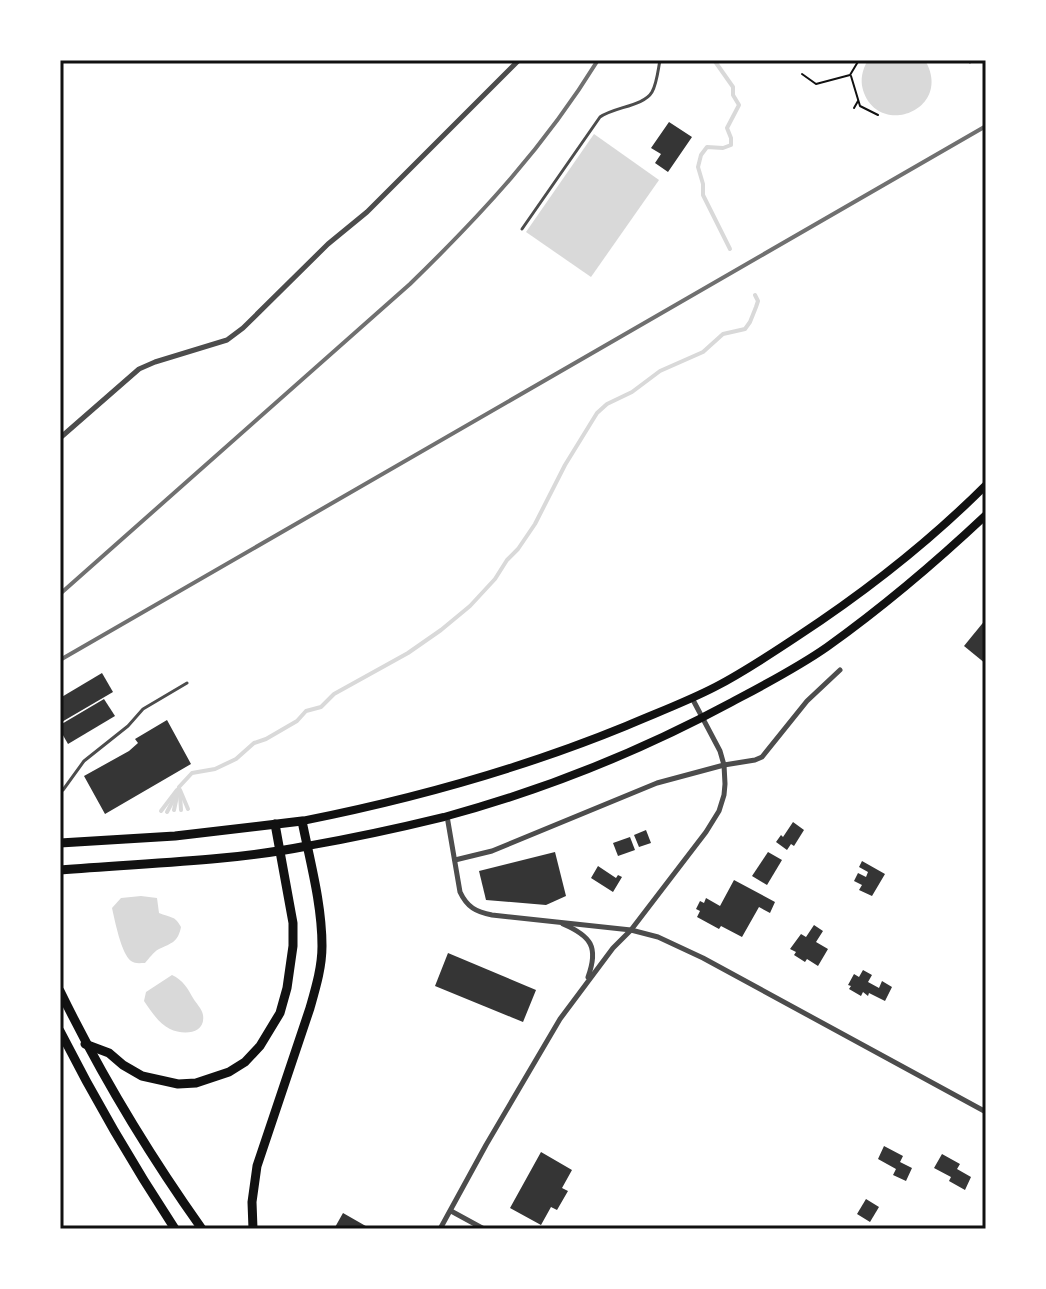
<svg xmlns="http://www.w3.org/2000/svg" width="1046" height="1289" font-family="Commissioner,sans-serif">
<rect width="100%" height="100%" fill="#fff"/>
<!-- water -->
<g fill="#d9d9d9">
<path d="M868 60H925C954 110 878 139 863 90 860 80 862 70 868 60Z"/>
<path d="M594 134 659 180 591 277 526 232Z"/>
<path d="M141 896 157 898 159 913C170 918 175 915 181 927 178 942 172 943 159 949 153 952 149 959 145 963 140 963 135 964 131 961 121 953 115 921 112 908L121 898Z"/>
<path d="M172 975C183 980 188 989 193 998 196 1003 202 1009 203 1015 206 1035 182 1035 170 1029 159 1024 151 1011 144 1001L146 992Z"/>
</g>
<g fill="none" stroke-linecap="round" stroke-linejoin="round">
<!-- stream -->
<g stroke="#d9d9d9" stroke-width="4">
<path d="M714 60 733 87V95L739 105 727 128 731 138V145L723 148 707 147 701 155 698 167 703 184V195L730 249"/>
<path d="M180 790 188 809"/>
<path d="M180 794 181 810"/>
<path d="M174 810 179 787 192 773 215 769 236 759 254 743 266 739 297 721 306 711 321 707 334 694 408 653 441 630 470 606 495 579 507 560 518 549 535 524 565 465 597 413 607 404 632 392 660 371 703 352 723 334 745 329 750 322 756 307 758 301 755 295"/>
<path d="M161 811 177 790"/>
<path d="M167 812 175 797"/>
</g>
</g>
<!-- building -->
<g fill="#353535">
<path d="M669 122 692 137 668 172 655 163 661 154 651 148Z"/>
<path d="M986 619V664L964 646Z"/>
<path d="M102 673 113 692 60 723V698Z"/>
<path d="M104 699 115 716 68 744 60 730V725Z"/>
<path d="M167 720 191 764 105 814 84 776 129 751 138 743 135 739Z"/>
<path d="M793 822 804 830 794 846 791 844 787 850 776 842 781 835 783 837Z"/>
<path d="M646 830 651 843 639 847 634 835Z"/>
<path d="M630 837 635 850 618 856 613 843Z"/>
<path d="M555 852 566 896 546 905 486 900 479 871Z"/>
<path d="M768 852 782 860 767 885 752 876Z"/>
<path d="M862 861 885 874 872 896 859 890 862 885 854 881 858 873 866 877 868 872 859 867Z"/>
<path d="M598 866 616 878 618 875 622 877 613 892 591 878Z"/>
<path d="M734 880 775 902 770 913 759 907 742 937 721 926 719 929 697 917 700 911 696 909 700 901 704 903 706 898 720 906Z"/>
<path d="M814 925 823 931 816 942 828 949 818 966 807 959 805 962 794 955 796 952 790 949 801 934 806 937Z"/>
<path d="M448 953 536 990 523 1022 435 986Z"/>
<path d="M863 970 872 975 868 982 879 988 882 981 892 987 885 1001 869 993 868 996 863 992 861 996 849 989 851 986 848 985 854 974 859 977Z"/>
<path d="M884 1146 903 1156 900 1162 912 1168 906 1181 893 1175 896 1169 878 1159Z"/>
<path d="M541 1152 572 1170 562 1188 568 1191 557 1210 551 1207 541 1225 510 1208Z"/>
<path d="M942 1154 960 1164 957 1169 971 1177 965 1190 949 1181 951 1177 934 1168Z"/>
<path d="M866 1199 879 1207 870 1222 857 1214Z"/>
<path d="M343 1213 371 1229H334Z"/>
</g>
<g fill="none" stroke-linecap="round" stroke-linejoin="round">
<!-- path -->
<g stroke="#111" stroke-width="2">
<path d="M802 74 816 84 850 75 859 60"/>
<path d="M851 76 860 106 878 115"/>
<path d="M854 108 858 101"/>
</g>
<!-- service -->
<g stroke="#4c4c4c" stroke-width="3">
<path d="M967 60 970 62"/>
<path d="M522 229 600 117C614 107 644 106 652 92 657 83 658 70 660 60"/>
<path d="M60 791 63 790 84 761 128 726 143 709 187 683"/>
</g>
<!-- minor -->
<g stroke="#4c4c4c" stroke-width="5">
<path d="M60 438 139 369 155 362 227 340 243 328 328 244 367 212 519 60"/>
<path d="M447 816 460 892C467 907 476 912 492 915L631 930 658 937 703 958 986 1112"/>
<path d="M455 860 492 851 657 783 724 765 755 760 762 757 807 701 840 670"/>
<path d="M563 924C591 936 599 947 588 977"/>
<path d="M451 1211 484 1229"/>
<path d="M440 1229 486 1145 560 1019 613 948 631 930 706 832 719 811 724 795 725 784 724 765 720 751 692 698"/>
</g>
<!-- secondary -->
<g stroke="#111" stroke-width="8">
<path d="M302 821C413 799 521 769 626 726 656 713 686 702 715 687 744 672 771 654 798 636 865 592 929 542 986 485"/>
<path d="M307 846C353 838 399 828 444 817 544 790 641 751 732 702 764 685 797 668 827 647 883 607 936 562 986 515"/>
</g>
<!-- primary -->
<g stroke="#111" stroke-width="9">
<path d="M60 843 175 836 302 821C310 861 322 904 322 946 322 967 316 987 310 1008L257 1166 252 1202 253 1229"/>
<path d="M60 870C142 863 226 862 307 846"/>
<path d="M60 991C101 1075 148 1153 202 1229"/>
<path d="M60 1031C95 1100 133 1165 175 1229"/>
<path d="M85 1044 109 1053 123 1065 142 1076 178 1084 196 1083 229 1072 245 1062 260 1046 280 1013 287 988 293 946V923L275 824"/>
</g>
<!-- rail -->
<g stroke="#707070" stroke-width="4">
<path d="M60 594 410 284C482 214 545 146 598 60"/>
<path d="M60 660 986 126"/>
</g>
</g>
<!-- border -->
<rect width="1046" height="1289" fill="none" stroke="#ffffff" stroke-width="124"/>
<rect x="62" y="62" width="922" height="1165" fill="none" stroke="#111" stroke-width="3"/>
</svg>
